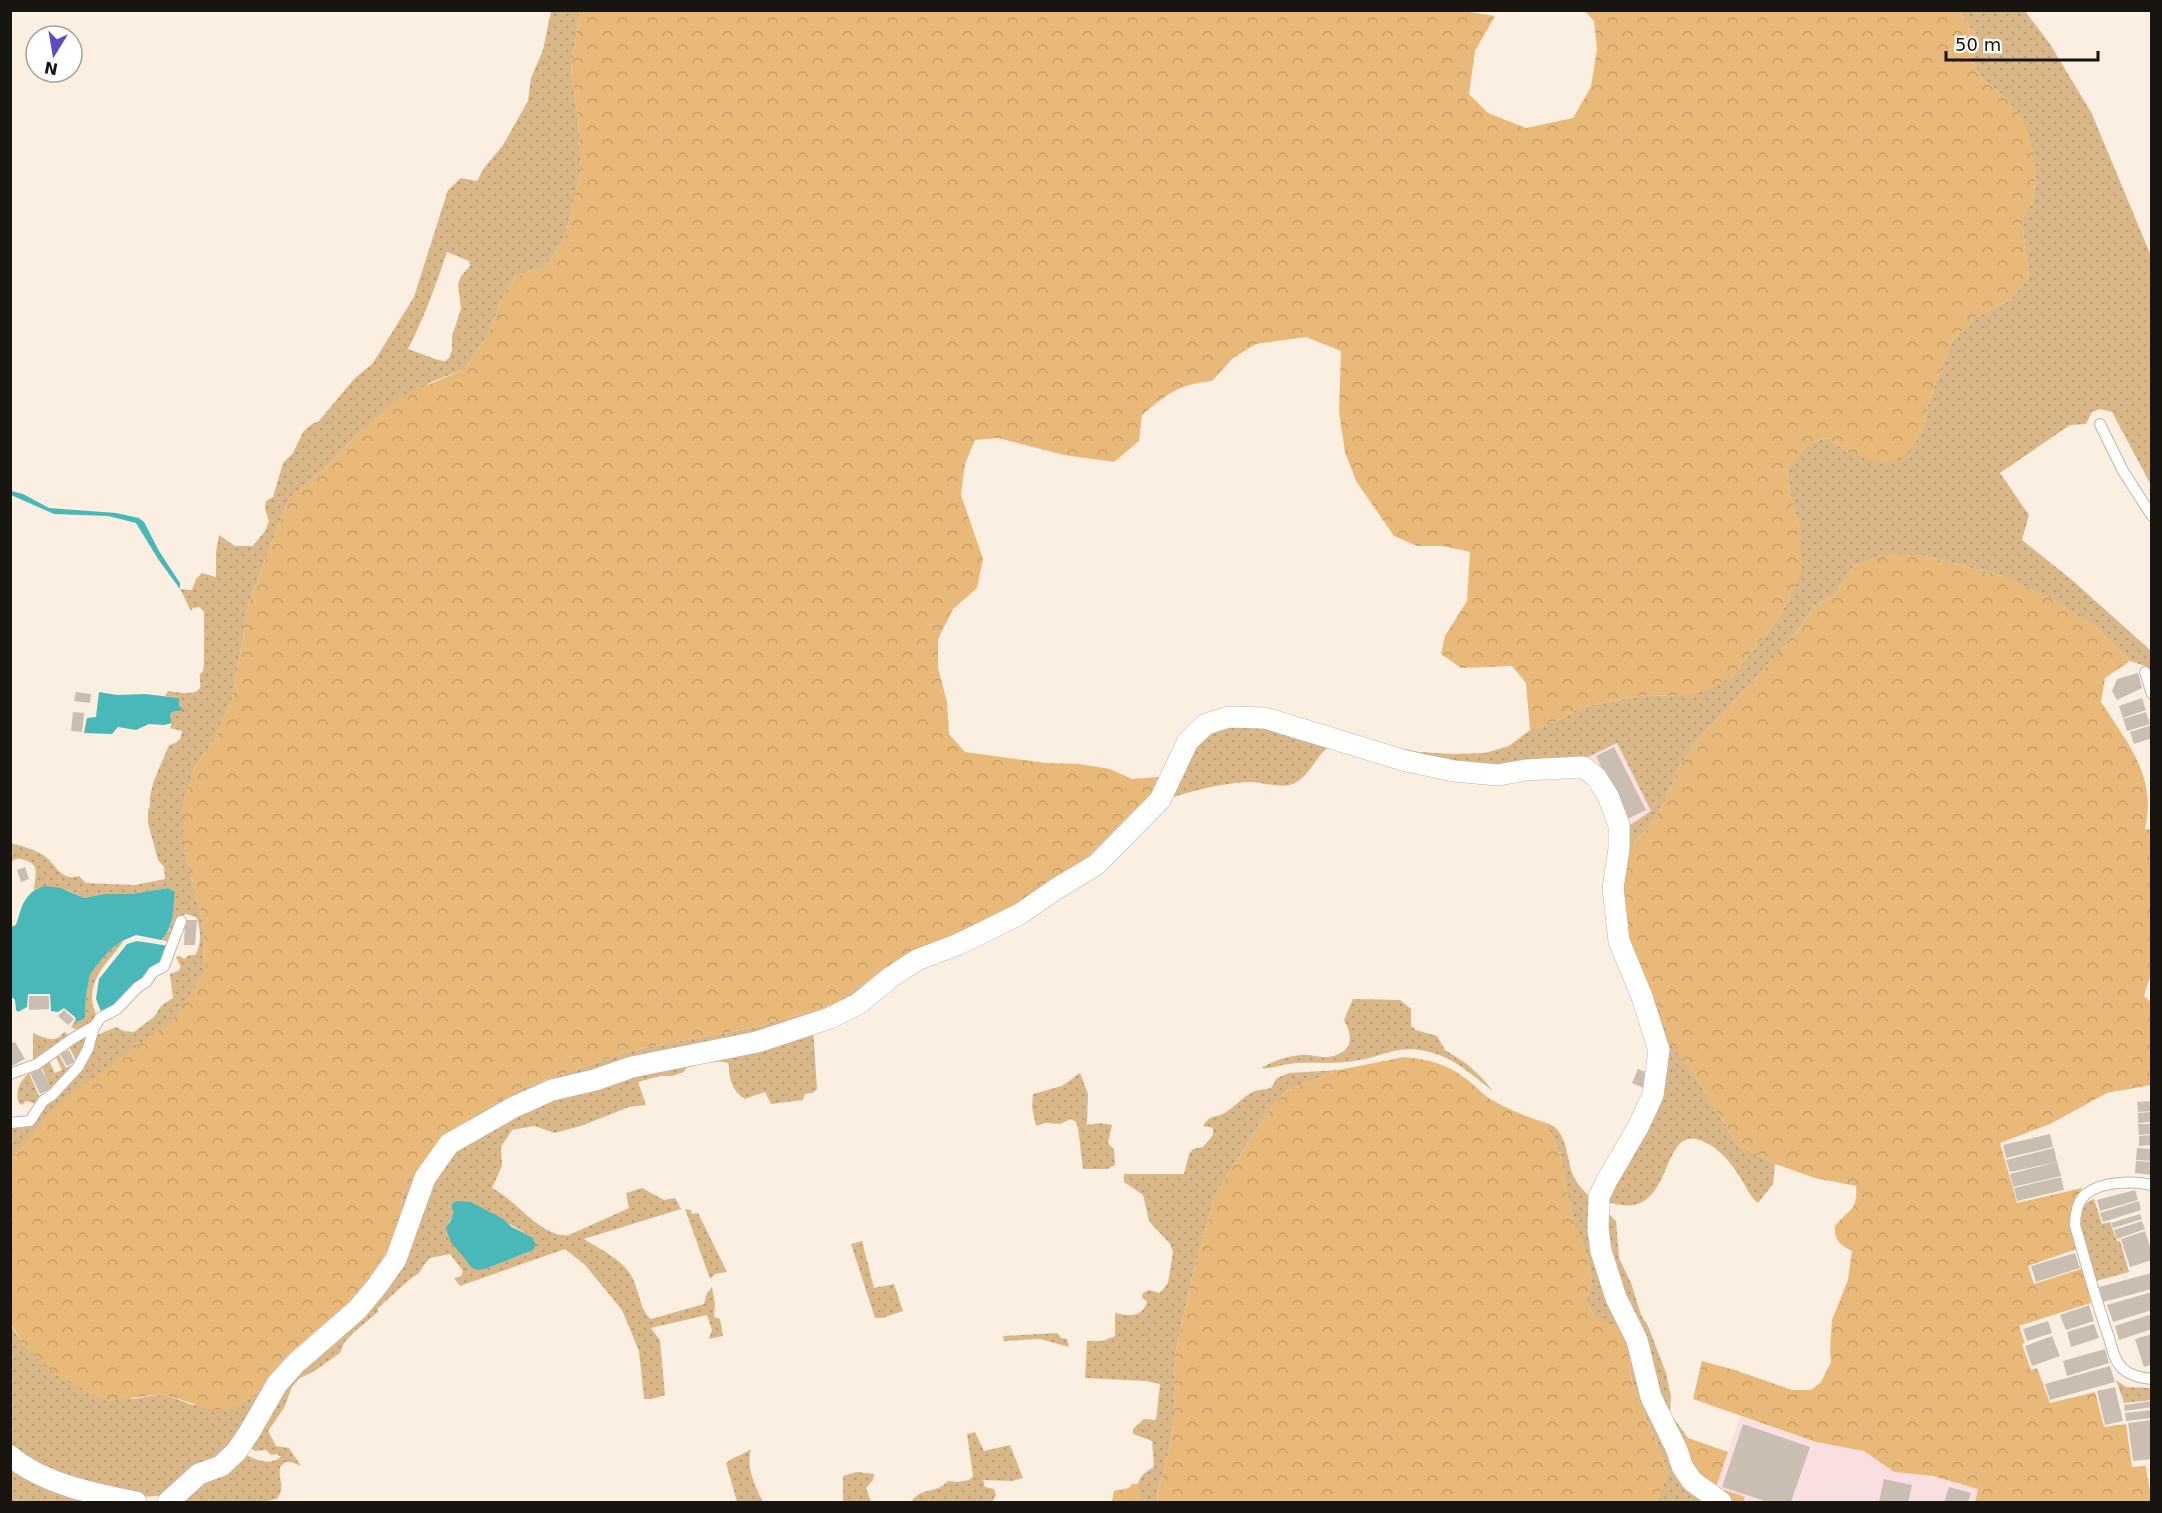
<svg xmlns="http://www.w3.org/2000/svg" width="2162" height="1513" font-family="'DejaVu Sans',sans-serif">
<defs>
<pattern id="grass-dots" width="8" height="8" patternUnits="userSpaceOnUse" patternTransform="scale(1.5)"><rect width="8" height="8" fill="#dab789"/><path d="M2 2h.1M6 6h.1" fill="none" stroke="#ba9c75" stroke-width="1.8" stroke-linecap="round"/></pattern>
<pattern id="forest-crowns" width="20" height="18" patternUnits="userSpaceOnUse" patternTransform="scale(1.5)"><rect width="20" height="18" fill="#e9b979"/><path d="M2 6a3 3 0 1 1 6 0M12 15a3 3 0 1 1 6 0" fill="none" stroke="#c79e68"/></pattern>
</defs>
<rect width="100%" height="100%" fill="#faefe1"/>
<!-- industrial -->
<g fill="#fadfe1">
<path d="M1617 743 1651 811 1624 829 1582 760Z"/>
<path d="M1740 1417 1816 1442 1864 1451 1894 1472 1933 1476 1978 1489 1975 1502H1743L1745 1497 1716 1487Z"/>
</g>
<!-- grass -->
<g fill="url(#grass-dots)" fill-rule="evenodd">
<path d="M551 11H580L571 70 578 118 581 169 565 238 546 266 515 276 500 304 488 334 465 369 431 382 361 431 325 468 289 498 249 602 232 699 215 738 194 769 184 847 204 929 205 972 175 1019 139 1046 24 1145 11 1159V1125L42 1108 95 1036 116 1027 124 1031 134 1032 154 1017 161 1006 173 998 170 974 178 971 181 967 176 957 180 956 184 959 189 955H195C202 945 201 927 196 917L186 914 177 918 170 942 161 940 170 929 175 893 168 888 133 894H104L84 898 67 890 38 888 34 891C34 877 42 864 24 860 18 858 16 858 11 862V843C21 846 34 849 43 855 56 863 60 882 79 876L86 883 135 885 165 879 164 867 158 860 148 823V810L150 806V797L153 783 169 745C178 743 181 740 182 731L170 728 172 723 170 716 172 712 183 710 179 706V698L165 696 168 691C175 692 194 696 199 689 202 686 199 678 200 674L203 671 204 664V612L200 607 193 608 191 611 180 589 192 590 196 579 202 573 216 577V553L219 535 235 546H253L265 531 269 521 265 509 266 501 273 497 283 463 293 453 303 432 312 424 319 421 354 379 373 363 414 297 448 190 461 178 477 181 484 168 503 145 528 101 531 78 543 50ZM447 252 469 261 470 266 461 276 458 284 461 309 452 336V350L449 358 445 361 438 360 408 349C425 316 435 287 447 252Z"/>
<path d="M1960 11H2025L2050 44 2092 114 2151 256V485L2112 412 2100 409 2092 412 2086 424 2070 425 2000 473 2029 515 2022 540 2072 580 2149 649 2151 651V671L2145 666 2130 661 2094 625 2003 576 1921 555 1854 565 1835 595 1814 606 1799 629 1741 695 1696 741 1679 768 1664 803 1649 828 1634 842 1633 960 1653 993 1663 1016 1697 1079 1737 1144 1775 1164 1773 1184 1758 1203C1749 1196 1746 1186 1740 1177 1730 1161 1714 1142 1695 1139 1658 1132 1675 1229 1603 1200L1660 1073 1623 941 1624 829 1651 811 1617 743 1582 760 1526 765 1455 766 1362 740 1419 752 1454 754 1485 753 1509 746 1530 730 1557 721 1582 707 1644 695 1675 696 1732 677 1775 623 1790 598 1800 527 1791 497 1787 470 1807 444 1827 438 1848 452 1922 432 1929 401 1951 342 1976 317 2010 300 2029 277 2022 220 2033 201 2036 176 2009 100 1981 78 1972 60 1979 39 1964 19Z"/>
<path d="M1264 722 1332 745C1315 755 1311 776 1293 784 1278 789 1261 781 1246 782 1218 784 1191 791 1164 800L1208 726Z"/>
<path d="M1159 777 1155 796 1094 862 828 1015 630 1063 446 1141 393 1258 234 1447 165 1495 143 1497 96 1488 11 1451 10 1324 24 1346 132 1399 163 1394 193 1405 257 1394 270 1374 285 1357 348 1303 387 1252 400 1221 402 1195 421 1164 442 1137 481 1111 522 1088 633 1050 756 1027 833 1005 906 954 997 916 1085 859 1150 794Z"/>
<path d="M125 939C112 959 91 973 92 1000 92 1006 96 1012 97 1018L79 1031 71 1027 75 1021 78 1022 85 1018 86 995 90 975 96 966 110 950Z"/>
<path d="M1353 999 1400 1000 1411 1009V1026L1416 1030 1437 1036 1445 1050 1467 1064 1482 1078 1493 1091C1475 1078 1461 1063 1439 1055 1401 1041 1388 1056 1354 1061 1332 1065 1310 1061 1289 1064 1279 1065 1272 1069 1261 1068 1276 1060 1284 1057 1301 1055 1311 1054 1319 1058 1328 1057 1353 1053 1354 1038 1344 1020Z"/>
<path d="M813 1027 817 1089 813 1093 805 1094 803 1100 771 1104 765 1092 745 1099C733 1093 728 1077 729 1064 721 1058 697 1065 686 1068L684 1072 673 1076H660L638 1082 646 1105 629 1107 581 1126 555 1133 534 1126 512 1130 501 1147 502 1166 492 1188C514 1198 542 1239 569 1235L629 1208 626 1193 642 1188 664 1200 675 1198 681 1209 584 1239C600 1249 623 1260 632 1277 639 1290 640 1310 651 1319L704 1304 707 1293 712 1287 715 1304 714 1317 720 1319 723 1336 709 1339 712 1330 707 1315 651 1328 660 1340 665 1395 652 1399H644L639 1351 622 1310 585 1265 565 1249 460 1286 454 1278 461 1276 463 1271 450 1254 430 1258 424 1265 419 1273 409 1280 378 1308V1312L353 1333 344 1343 340 1353 313 1372 300 1378 292 1387 284 1408 268 1431 276 1446 289 1448 301 1466 291 1462H285L280 1467C278 1481 286 1486 277 1499L262 1502H179L241 1452C254 1459 267 1467 281 1457L277 1454 271 1455 266 1450 255 1451 245 1445 280 1387 358 1314 452 1148 552 1095ZM471 1202 532 1237 533 1250 488 1268 466 1261 460 1252 449 1222 453 1216 454 1209 451 1205Z"/>
<path d="M64 1032 67 1033 66 1038 35 1060H33V1033C45 1038 55 1044 64 1032Z"/>
<path d="M88 1037C88 1060 54 1092 36 1104L26 1101 22 1105 19 1103C14 1092 20 1081 29 1073L39 1096 51 1090 41 1065 49 1061 55 1073 62 1070 56 1057 59 1055 66 1068 77 1062 69 1047 82 1038Z"/>
<path d="M1339 1070 1288 1090 1268 1111 1215 1195 1193 1273 1175 1355 1174 1416 1169 1451 1157 1493 1158 1502H1140C1135 1484 1137 1476 1154 1467L1152 1441 1133 1434V1429L1144 1419 1156 1420 1160 1384 1146 1381 1085 1378 1087 1341H1102L1115 1336V1313C1129 1316 1142 1318 1147 1302L1142 1297 1143 1293 1149 1290 1160 1293 1168 1283 1173 1252 1170 1244 1149 1221 1143 1195 1124 1182V1174H1184L1189 1154 1193 1149 1203 1147 1213 1135V1128L1203 1126C1211 1113 1216 1119 1226 1112 1236 1106 1242 1097 1253 1092 1258 1089 1265 1090 1271 1088L1277 1078 1289 1073Z"/>
<path d="M1080 1073 1088 1094 1087 1125 1100 1123 1112 1125 1108 1143 1114 1150 1115 1165 1108 1169H1083L1078 1128 1076 1122 1071 1119 1060 1124 1045 1123 1036 1126 1032 1107 1033 1094 1062 1086Z"/>
<path d="M1546 1123C1566 1127 1567 1157 1572 1173 1576 1183 1583 1190 1590 1197L1642 1368 1716 1502H1656L1668 1472 1632 1382 1628 1351 1594 1316 1586 1301 1592 1280 1586 1252 1573 1222 1560 1154Z"/>
<path d="M2094 1199 2102 1224 2110 1222 2117 1241H2120L2129 1272 2096 1281C2090 1261 2064 1209 2094 1199Z"/>
<path d="M685 1209 691 1210 692 1214 698 1213 727 1272 715 1274 710 1279Z"/>
<path d="M1605 1213 1610 1215 1616 1221 1619 1258 1631 1283 1641 1315 1648 1326 1666 1373 1671 1397 1670 1413 1688 1438 1678 1444 1611 1274Z"/>
<path d="M862 1241 874 1288 894 1284 903 1311 882 1318H875L851 1244Z"/>
<path d="M1057 1333 1061 1338 1067 1339 1069 1347 1040 1339 1004 1341 1003 1336Z"/>
<path d="M2116 1380 2126 1387 2151 1388V1400L2124 1403Z"/>
<path d="M975 1432 984 1451 1010 1445 1023 1478 1012 1481 983 1480 985 1487 994 1489 996 1495 992 1502H911C922 1486 935 1495 948 1481L958 1482 969 1480 973 1476 967 1434Z"/>
<path d="M751 1449C746 1469 755 1485 763 1502H737L726 1463C734 1456 743 1455 751 1449Z"/>
<path d="M10 1461 116 1502H11Z"/>
<path d="M857 1472 874 1474 873 1480 866 1488 871 1502H843V1476Z"/>
</g>
<!-- forest -->
<g fill="url(#forest-crowns)">
<path d="M580 11H1463L1495 16 1475 51 1469 94 1488 113 1526 128 1573 118 1591 87 1597 49 1594 21 1585 11H1960L1964 19 1979 39 1972 60 1981 78 2009 100 2024 123 2032 148 2036 176 2033 201 2022 220 2029 277 2010 300 1976 317 1951 342 1929 401 1922 432 1910 452 1891 462 1870 460 1848 452 1827 438 1807 444 1787 471 1791 497 1800 527 1802 570 1790 598 1775 623 1732 677 1704 692 1675 696 1644 695 1582 707 1557 721 1530 730 1526 683 1512 666 1461 668 1441 654 1445 636 1467 601 1470 552 1443 546H1417L1394 536 1356 481 1345 452 1339 412 1341 351 1306 337 1256 344 1233 358 1212 381C1179 384 1167 394 1142 415L1139 441 1114 462 1064 455 998 438 975 440 965 464 961 495 983 559 977 588 953 609 938 639V668L947 702 949 734 965 752 1045 763 1079 764 1110 769 1132 779 1159 777 1150 794 1085 859 997 916 906 954 833 1005 756 1027 633 1050 522 1088 481 1111 442 1137 421 1164 402 1195 400 1221 387 1252 348 1303 285 1357 270 1374 257 1394 232 1409 213 1410 163 1394 106 1401 57 1376 24 1346 11 1324V1159L24 1145 44 1118 75 1091 174 1019 205 972 204 929 184 847 182 804 194 769 215 738 232 699 249 602 289 498 325 468 361 431 401 396 465 369 488 334 500 304 515 276 546 266 565 238 581 169 578 118 571 70Z"/>
<path d="M1884 554 1921 555 2003 576 2048 596 2094 625 2130 661 2105 678 2101 702C2128 744 2157 776 2145 829L2152 830V970L2144 996 2151 1002V1085L2107 1093 2050 1124 2000 1143 2017 1203 2082 1188 2075 1201 2077 1249 2028 1266 2034 1284 2084 1268 2091 1303 2019 1326 2025 1343 2022 1344 2031 1370 2037 1368 2050 1403 2095 1392 2104 1427 2126 1424 2132 1467 2146 1466C2147 1479 2151 1490 2151 1502H1975L1978 1489 1933 1476 1894 1472 1864 1451 1816 1442 1693 1399 1702 1361 1735 1370 1792 1390H1811L1821 1382 1831 1362 1830 1350 1832 1320 1848 1280 1852 1251C1840 1245 1834 1240 1835 1226 1849 1209 1858 1211 1856 1186L1815 1178 1775 1164 1737 1144 1697 1079 1671 1044 1653 993 1633 960 1627 918 1625 874 1634 842 1649 828 1664 803 1679 768 1696 741 1741 695 1799 629 1814 606 1835 595 1854 565Z"/>
<path d="M1404 1057C1427 1059 1447 1064 1465 1078 1474 1084 1481 1093 1490 1099 1508 1109 1526 1117 1546 1123L1560 1154 1573 1221 1586 1252 1592 1280 1586 1301 1594 1316 1619 1328 1628 1351 1632 1382 1668 1472 1656 1502H1158L1157 1493 1169 1451 1174 1416 1175 1355 1193 1273 1215 1195 1268 1111 1288 1090 1339 1070Z"/>
<path d="M1688 1438 1728 1452 1716 1487 1745 1497 1743 1502H1730L1696 1479 1678 1444Z"/>
<path d="M1132 1484H1138L1140 1502H1106L1112 1501 1114 1491 1129 1488Z"/>
</g>
<!-- water -->
<g fill="#4ab8b9">
<path d="M11 491 23 494 49 508 116 513 139 518 144 522 159 551 180 583V589L158 559 136 523 108 516 54 514 11 495Z"/>
<path d="M99 692 117 695 145 694 179 698V706L184 710 172 712 170 716 172 723 164 725 149 724 136 730 118 727 112 734 84 733 87 718 96 717Z"/>
<path d="M44 886 61 888 84 898 104 894H132L168 888 175 892C173 908 174 929 161 940L136 935 122 941 110 950 96 966 90 975 86 995 85 1018 78 1022 75 1021 76 1018 64 1008 58 1012 51 1011 50 994H28L27 1007 18 1012 16 1010 15 1000 11 996V927L16 925C22 907 23 893 44 886Z"/>
<path d="M137 941 169 946 168 954 128 995 102 1014 96 999 99 979 127 944Z"/>
<path d="M456 1201 471 1202 503 1219 512 1227 532 1237 536 1245 533 1250 488 1268 479 1270 472 1268 451 1242 446 1229C450 1220 457 1214 451 1205Z"/>
</g>
<!-- building -->
<g fill="#c9beb1">
<path d="M2138 673 2142 688 2117 700 2112 691 2117 679Z"/>
<path d="M76 692 91 694 90 703 74 701Z"/>
<path d="M2142 698 2146 710 2123 718 2119 706Z"/>
<path d="M73 712 84 713 82 732 71 731Z"/>
<path d="M2146 712 2150 724 2127 731 2123 719Z"/>
<path d="M2152 725V738L2134 744 2130 732Z"/>
<path d="M1614 747 1646 810 1627 819 1596 756Z"/>
<path d="M25 867 29 879 21 882 17 870Z"/>
<path d="M185 920H197L195 945H184Z"/>
<path d="M29 996H49V1009L29 1010Z"/>
<path d="M64 1010 74 1019 68 1025 58 1016Z"/>
<path d="M15 1042 25 1059 10 1067V1044Z"/>
<path d="M69 1050 75 1062 67 1066 60 1054Z"/>
<path d="M41 1068 51 1089 40 1094 30 1073Z"/>
<path d="M1638 1069 1648 1073 1643 1088 1632 1083Z"/>
<path d="M2152 1101V1111L2138 1112 2137 1102Z"/>
<path d="M2152 1112V1122L2138 1123V1113Z"/>
<path d="M2138 1124H2152V1134L2139 1135Z"/>
<path d="M2050 1134 2053 1147 2006 1158 2003 1145Z"/>
<path d="M2152 1135V1145L2139 1146V1136Z"/>
<path d="M2054 1148 2057 1162 2010 1172 2006 1160Z"/>
<path d="M2137 1148 2152 1149V1161L2136 1160Z"/>
<path d="M2136 1161 2152 1162V1175L2135 1173Z"/>
<path d="M2057 1162 2061 1176 2013 1187 2010 1174Z"/>
<path d="M2061 1177 2064 1190 2017 1201 2014 1188Z"/>
<path d="M2135 1190 2138 1200 2100 1211 2097 1200Z"/>
<path d="M2139 1201 2141 1210 2103 1222 2100 1213Z"/>
<path d="M2140 1214 2142 1219 2113 1228 2111 1223Z"/>
<path d="M2142 1221 2145 1229 2117 1239 2114 1230Z"/>
<path d="M2145 1231 2152 1253V1260L2130 1267 2121 1239Z"/>
<path d="M2075 1253 2080 1268 2036 1282 2031 1266Z"/>
<path d="M2152 1273V1289L2103 1302 2099 1287Z"/>
<path d="M2152 1292V1310L2113 1322 2107 1305Z"/>
<path d="M2089 1305 2094 1321 2066 1330 2060 1315Z"/>
<path d="M2152 1314V1329L2119 1340 2115 1326Z"/>
<path d="M2048 1321 2052 1333 2027 1341 2023 1329Z"/>
<path d="M2094 1324 2099 1338 2071 1347 2067 1332Z"/>
<path d="M2152 1334V1364L2144 1367 2135 1339Z"/>
<path d="M2052 1336 2060 1356 2032 1366 2025 1346Z"/>
<path d="M2105 1349 2109 1363 2067 1376 2063 1361Z"/>
<path d="M2110 1366 2115 1382 2050 1400 2045 1384Z"/>
<path d="M2115 1387 2123 1421 2105 1425 2097 1391Z"/>
<path d="M2152 1401V1407L2125 1411 2124 1405Z"/>
<path d="M2152 1410V1418L2126 1421 2125 1413Z"/>
<path d="M2152 1420V1459L2133 1461 2128 1423Z"/>
<path d="M1743 1424 1810 1447 1791 1502H1768L1722 1487Z"/>
<path d="M1884 1479 1912 1485 1908 1502H1879Z"/>
<path d="M1949 1487 1971 1493 1968 1502H1944Z"/>
</g>
<g fill="none" stroke-linecap="round" stroke-linejoin="round">
<defs>
<g id="lane">
<path d="M2100 424 2123 471 2152 516"/>
<path d="M2145 672 2152 694"/>
<path d="M10 1074 37 1064 72 1039 96 1025 100 1018 117 1009 138 987 146 982 153 972 164 966 181 921"/>
<path d="M10 1123 30 1121 43 1101 52 1095 78 1067 88 1049 94 1027"/>
<path d="M2152 1185C2132 1181 2102 1181 2086 1194 2077 1201 2075 1216 2075 1225 2086 1263 2096 1301 2109 1338 2112 1348 2114 1360 2122 1368 2130 1376 2141 1378 2152 1379"/>
</g>
<g id="street">
<path d="M10 1456C44 1484 94 1494 136 1502"/>
<path d="M168 1502 199 1474 221 1466 236 1452 249 1433 277 1384 296 1363 357 1310 377 1286 396 1259 425 1178 449 1144 512 1108 552 1090 595 1080 632 1067 757 1042 830 1018 858 1004 891 977 917 960 959 944 1020 914 1056 889 1096 865 1160 800 1188 741 1206 724 1229 717 1265 718 1406 761 1454 771 1498 775 1526 770 1583 767 1596 777 1608 796 1619 825V849L1613 888 1619 941 1642 997 1659 1050 1653 1095 1638 1127 1606 1182 1599 1197 1598 1229 1601 1251 1616 1298 1637 1340 1651 1397 1677 1450 1682 1466 1692 1481 1721 1502"/>
</g>
</defs>
<!-- lane casing -->
<use href="#lane" stroke="#c0b6a9" stroke-width="12"/>
<!-- street casing -->
<use href="#street" stroke="#c0b6a9" stroke-width="22"/>
<!-- lane -->
<use href="#lane" stroke="#fff" stroke-width="10"/>
<!-- street -->
<use href="#street" stroke="#fff" stroke-width="21"/>
</g>
<!-- border -->
<rect width="2162" height="1513" fill="none" stroke="#181410" stroke-width="24"/>
<!-- north arrow -->
<g transform="translate(54 54) rotate(191)"><circle r="28" fill="#ffffff" stroke="#a3a19f" stroke-width="1.5"/>
<path d="M0-4.5L10 22L0 15L-10 22Z" fill="#5e4ac2"/>
<text y="-9" font-size="16" font-weight="bold" text-anchor="middle" fill="#181410">N</text>
</g>
<!-- scale -->
<path d="M1946 51v9h152v-9" fill="none" stroke="#181410" stroke-width="3"/>
<text x="1955" y="51" font-size="18" fill="#181410" stroke="#ffffff" stroke-width="4.5" paint-order="stroke">50 m</text>
</svg>
